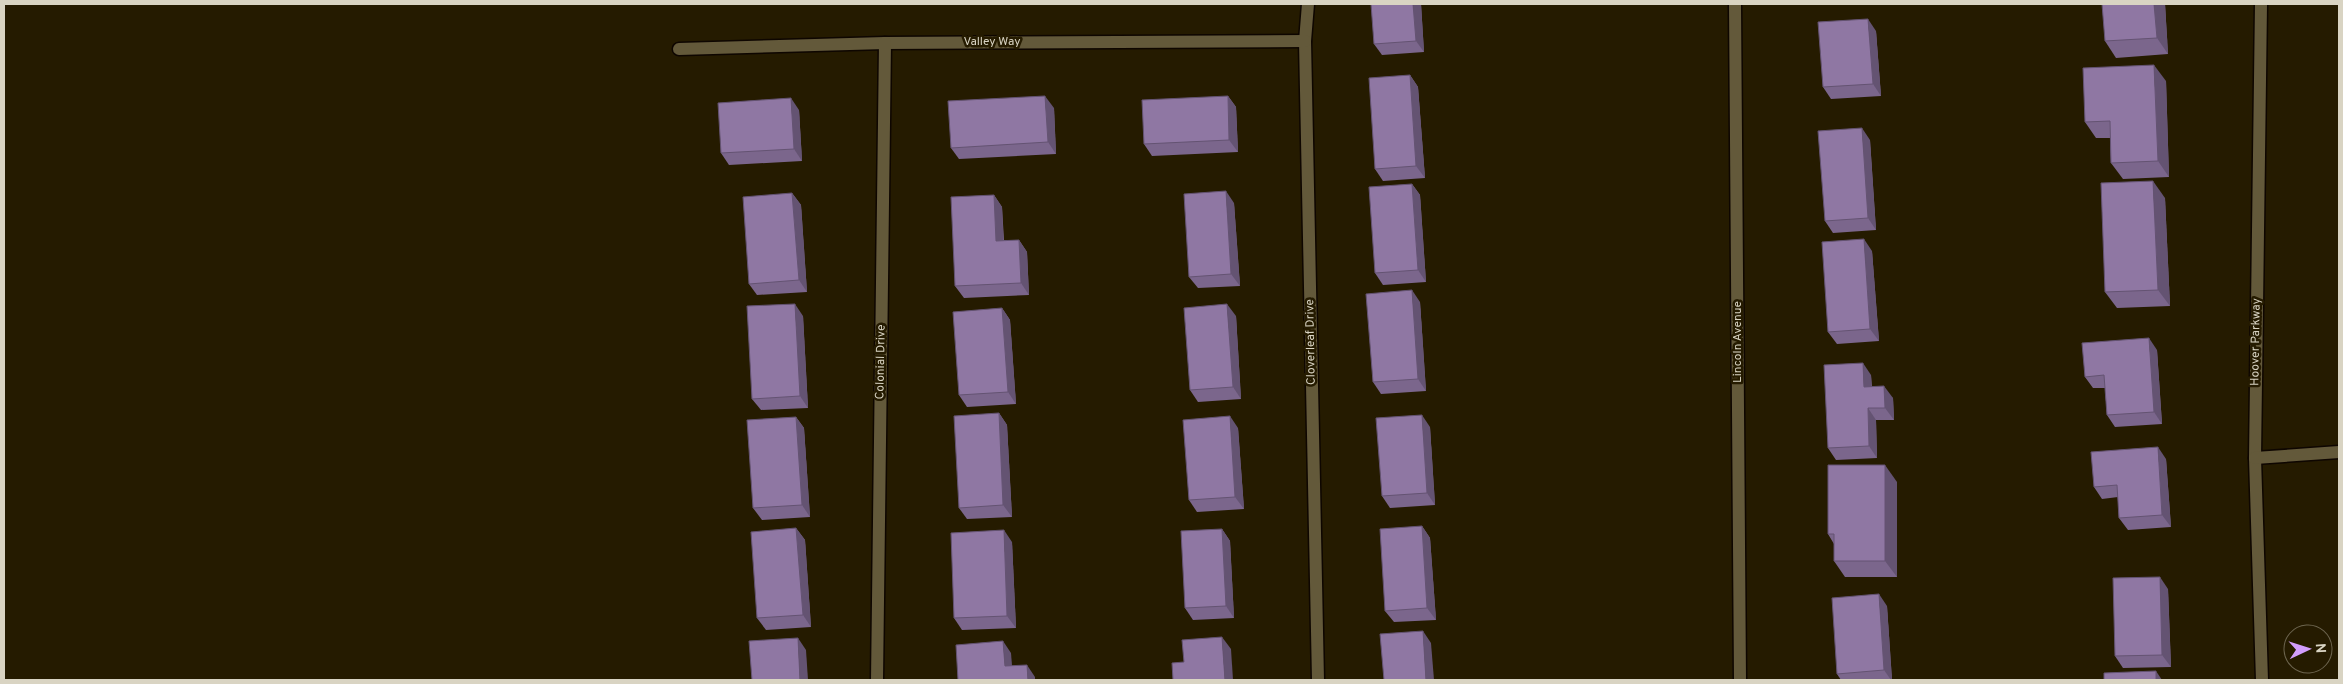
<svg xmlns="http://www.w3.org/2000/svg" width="2343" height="684" font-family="Overpass,sans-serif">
<rect width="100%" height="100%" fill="#251b00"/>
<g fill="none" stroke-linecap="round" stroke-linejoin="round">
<defs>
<g id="minor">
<path d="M1308 4 1305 41 1318 680"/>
<path d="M1735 4 1740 680"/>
<path d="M2261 4 2255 458 2262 680"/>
<path d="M679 49 885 43 1305 41"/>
<path d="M2255 458 2339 452"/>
<path d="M877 680 885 43"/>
</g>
</defs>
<!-- minor casing -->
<use href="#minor" stroke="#0e0600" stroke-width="15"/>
<!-- minor -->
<use href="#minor" stroke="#63593a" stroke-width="12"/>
</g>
<!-- wall -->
<g fill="#7b668c">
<path d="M1421 4 1424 52 1382 55 1374 44Z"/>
<path d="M2165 4 2168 54 2116 58 2105 41Z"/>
<path d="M1876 31 1881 96 1831 99 1823 87Z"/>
<path d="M1410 75 1418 87 1425 178 1383 181 1375 169Z"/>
<path d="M2166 81 2169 177 2123 179 2111 163 2110 138H2096L2085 122Z"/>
<path d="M1228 96 1236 107 1238 152 1152 156 1144 144Z"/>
<path d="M1054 108 1056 154 959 159 951 148Z"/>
<path d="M799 110 802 161 729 165 721 153Z"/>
<path d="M1870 140 1876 230 1833 233 1825 221Z"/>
<path d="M1412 184 1420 195 1426 282 1383 285 1375 273Z"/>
<path d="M792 193 801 205 807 292 757 295 749 284Z"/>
<path d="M994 195 1002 207 1004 240H1019L1027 252 1029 295 964 298 955 286Z"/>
<path d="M2165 198 2170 306 2117 308 2105 292Z"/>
<path d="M1234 203 1240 286 1198 288 1189 277Z"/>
<path d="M1872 251 1879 341 1837 344 1828 332Z"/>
<path d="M1420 302 1426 391 1381 394 1373 382Z"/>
<path d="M1002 308 1010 320 1016 404 967 407 959 395Z"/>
<path d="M803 316 808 408 761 410 752 399Z"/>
<path d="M1236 316 1241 399 1198 402 1190 390Z"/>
<path d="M2157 350 2162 424 2115 427 2107 415 2105 388H2093L2085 377Z"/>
<path d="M1871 375 1872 387 1893 398 1894 420H1876L1877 458 1836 460 1828 448Z"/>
<path d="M999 413 1007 425 1012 517 967 519 959 508Z"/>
<path d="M796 417 804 428 810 517 762 520 753 508Z"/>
<path d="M1430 427 1435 505 1390 508 1382 496Z"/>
<path d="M1238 428 1244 509 1197 512 1189 500Z"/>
<path d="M2166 459 2171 527 2128 530 2119 518 2118 497 2102 499 2094 487Z"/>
<path d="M1897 482V577H1845L1834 561V544L1828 534Z"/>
<path d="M1422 526 1430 538 1436 620 1394 622 1385 611Z"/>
<path d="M796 528 805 540 811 627 766 630 757 618Z"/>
<path d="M1222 529 1230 541 1234 618 1193 620 1185 608Z"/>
<path d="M1012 542 1016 628 962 630 954 618Z"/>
<path d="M2168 589 2171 667 2123 668 2115 656Z"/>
<path d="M1887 606 1892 680H1841L1837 674Z"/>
</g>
<!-- shaded-wall -->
<g fill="#645372">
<path d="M1413 4H1421L1424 52 1416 41Z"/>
<path d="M2154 4H2165L2168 54 2157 38Z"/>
<path d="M1868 19 1876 31 1881 96 1873 84Z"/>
<path d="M2154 65 2166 81 2169 177 2158 161Z"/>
<path d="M1410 75 1418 87 1425 178 1416 166Z"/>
<path d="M1045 96 1054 108 1056 154 1048 142Z"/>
<path d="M1228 96 1236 107 1238 152 1229 140Z"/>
<path d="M791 98 799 110 802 161 794 149Z"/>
<path d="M1862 128 1870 140 1876 230 1868 218Z"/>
<path d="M2153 181 2165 198 2170 306 2158 290Z"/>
<path d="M1412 184 1420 195 1426 282 1418 270Z"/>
<path d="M1226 191 1234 203 1240 286 1231 274Z"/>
<path d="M792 193 801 205 807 292 799 280Z"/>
<path d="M994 195 1002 207 1004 252 996 241Z"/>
<path d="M1864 239 1872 251 1879 341 1870 329Z"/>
<path d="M1019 240 1027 252 1029 295 1021 283Z"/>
<path d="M1412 290 1420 302 1426 391 1418 379Z"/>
<path d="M795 304 803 316 808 408 800 396Z"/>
<path d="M1227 304 1236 316 1241 399 1233 387Z"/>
<path d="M1002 308 1010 320 1016 404 1008 392Z"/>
<path d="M2149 338 2157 350 2162 424 2154 412Z"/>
<path d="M1863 363 1871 375 1872 399 1864 387Z"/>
<path d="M1884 386 1893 398 1894 420 1885 408Z"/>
<path d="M1868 408 1876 420 1877 458 1869 446Z"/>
<path d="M999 413 1007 425 1012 517 1003 505Z"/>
<path d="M1422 415 1430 427 1435 505 1427 493Z"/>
<path d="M1230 416 1238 428 1244 509 1235 497Z"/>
<path d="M796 417 804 428 810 517 802 505Z"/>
<path d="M2158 447 2166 459 2171 527 2162 515Z"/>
<path d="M1885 465 1897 482V577L1885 561Z"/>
<path d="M1422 526 1430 538 1436 620 1427 608Z"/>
<path d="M796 528 805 540 811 627 803 615Z"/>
<path d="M1222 529 1230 541 1234 618 1226 606Z"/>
<path d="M1004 530 1012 542 1016 628 1007 616Z"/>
<path d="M2160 577 2168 589 2171 667 2162 655Z"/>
<path d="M1879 594 1887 606 1892 680H1891L1884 670Z"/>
<path d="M1423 631 1431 643 1434 680H1426Z"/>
<path d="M1222 637 1231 649 1233 680H1225Z"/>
<path d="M798 638 806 650 808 680H800Z"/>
<path d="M1003 641 1011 653 1013 678 1005 666Z"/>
<path d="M1027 665 1035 677V680H1028Z"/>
<path d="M2156 671 2162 680H2156Z"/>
</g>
<!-- building -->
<g fill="#8f77a3" stroke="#645372">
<path d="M1371 4H1413L1416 41 1374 44Z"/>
<path d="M2102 4H2154L2157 38 2105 41Z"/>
<path d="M1868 19 1873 84 1823 87 1818 22Z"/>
<path d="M2154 65 2158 161 2111 163 2110 121 2085 122 2083 68Z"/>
<path d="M1410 75 1416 166 1375 169 1369 78Z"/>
<path d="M1045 96 1048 142 951 148 948 101Z"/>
<path d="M1228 96 1229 140 1144 144 1142 100Z"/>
<path d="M791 98 794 149 721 153 718 103Z"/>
<path d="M1862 128 1868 218 1825 221 1818 131Z"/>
<path d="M2153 181 2158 290 2105 292 2101 183Z"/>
<path d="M1412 184 1418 270 1375 273 1369 187Z"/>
<path d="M1226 191 1231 274 1189 277 1184 194Z"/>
<path d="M792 193 799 280 749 284 743 197Z"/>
<path d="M994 195 996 241 1019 240 1021 283 955 286 951 197Z"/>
<path d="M1864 239 1870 329 1828 332 1822 242Z"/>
<path d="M1412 290 1418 379 1373 382 1366 294Z"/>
<path d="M795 304 800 396 752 399 747 306Z"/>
<path d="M1227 304 1233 387 1190 390 1184 308Z"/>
<path d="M1002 308 1008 392 959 395 953 312Z"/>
<path d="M2149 338 2154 412 2107 415 2104 375 2085 377 2082 343Z"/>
<path d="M1863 363 1864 387 1884 386 1885 408H1868L1869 446 1828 448 1824 365Z"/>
<path d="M999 413 1003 505 959 508 954 416Z"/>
<path d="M1422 415 1427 493 1382 496 1376 418Z"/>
<path d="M1230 416 1235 497 1189 500 1183 420Z"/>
<path d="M796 417 802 505 753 508 747 420Z"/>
<path d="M2158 447 2162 515 2119 518 2117 485 2094 487 2091 452Z"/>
<path d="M1828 465H1885V561H1834V534H1828Z"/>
<path d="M1422 526 1427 608 1385 611 1380 529Z"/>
<path d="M796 528 803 615 757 618 751 532Z"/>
<path d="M1222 529 1226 606 1185 608 1181 531Z"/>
<path d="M1004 530 1007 616 954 618 951 533Z"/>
<path d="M2160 577 2162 655 2115 656 2113 578Z"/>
<path d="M1879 594 1884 670 1837 674 1832 598Z"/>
<path d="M1423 631 1426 680H1384L1380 634Z"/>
<path d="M1222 637 1225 680H1173L1172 663 1184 662 1182 640Z"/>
<path d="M798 638 800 680H752L749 641Z"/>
<path d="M1003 641 1005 666 1027 665 1028 680H958L956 645Z"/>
<path d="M2156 671V680H2104V673Z"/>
</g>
<g text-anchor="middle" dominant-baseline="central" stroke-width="5" stroke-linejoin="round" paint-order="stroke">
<!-- street labels -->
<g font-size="12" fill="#d9d4c3" stroke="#251b00">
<text x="992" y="42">Valley Way</text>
<text transform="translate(1311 342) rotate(-91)">Cloverleaf Drive</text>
<text transform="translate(1738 342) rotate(-90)">Lincoln Avenue</text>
<text transform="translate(2256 342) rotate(-89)">Hoover Parkway</text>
<text transform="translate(881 362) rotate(-89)">Colonial Drive</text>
</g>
</g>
<!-- border -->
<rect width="2343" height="684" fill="none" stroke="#d9d4c3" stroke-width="10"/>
<!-- north arrow -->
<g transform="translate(2308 649) rotate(86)"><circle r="24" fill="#251b00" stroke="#6d654e"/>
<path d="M0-4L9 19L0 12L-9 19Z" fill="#d29dfd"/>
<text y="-8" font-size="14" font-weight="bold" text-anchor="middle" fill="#d9d4c3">N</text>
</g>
</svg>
